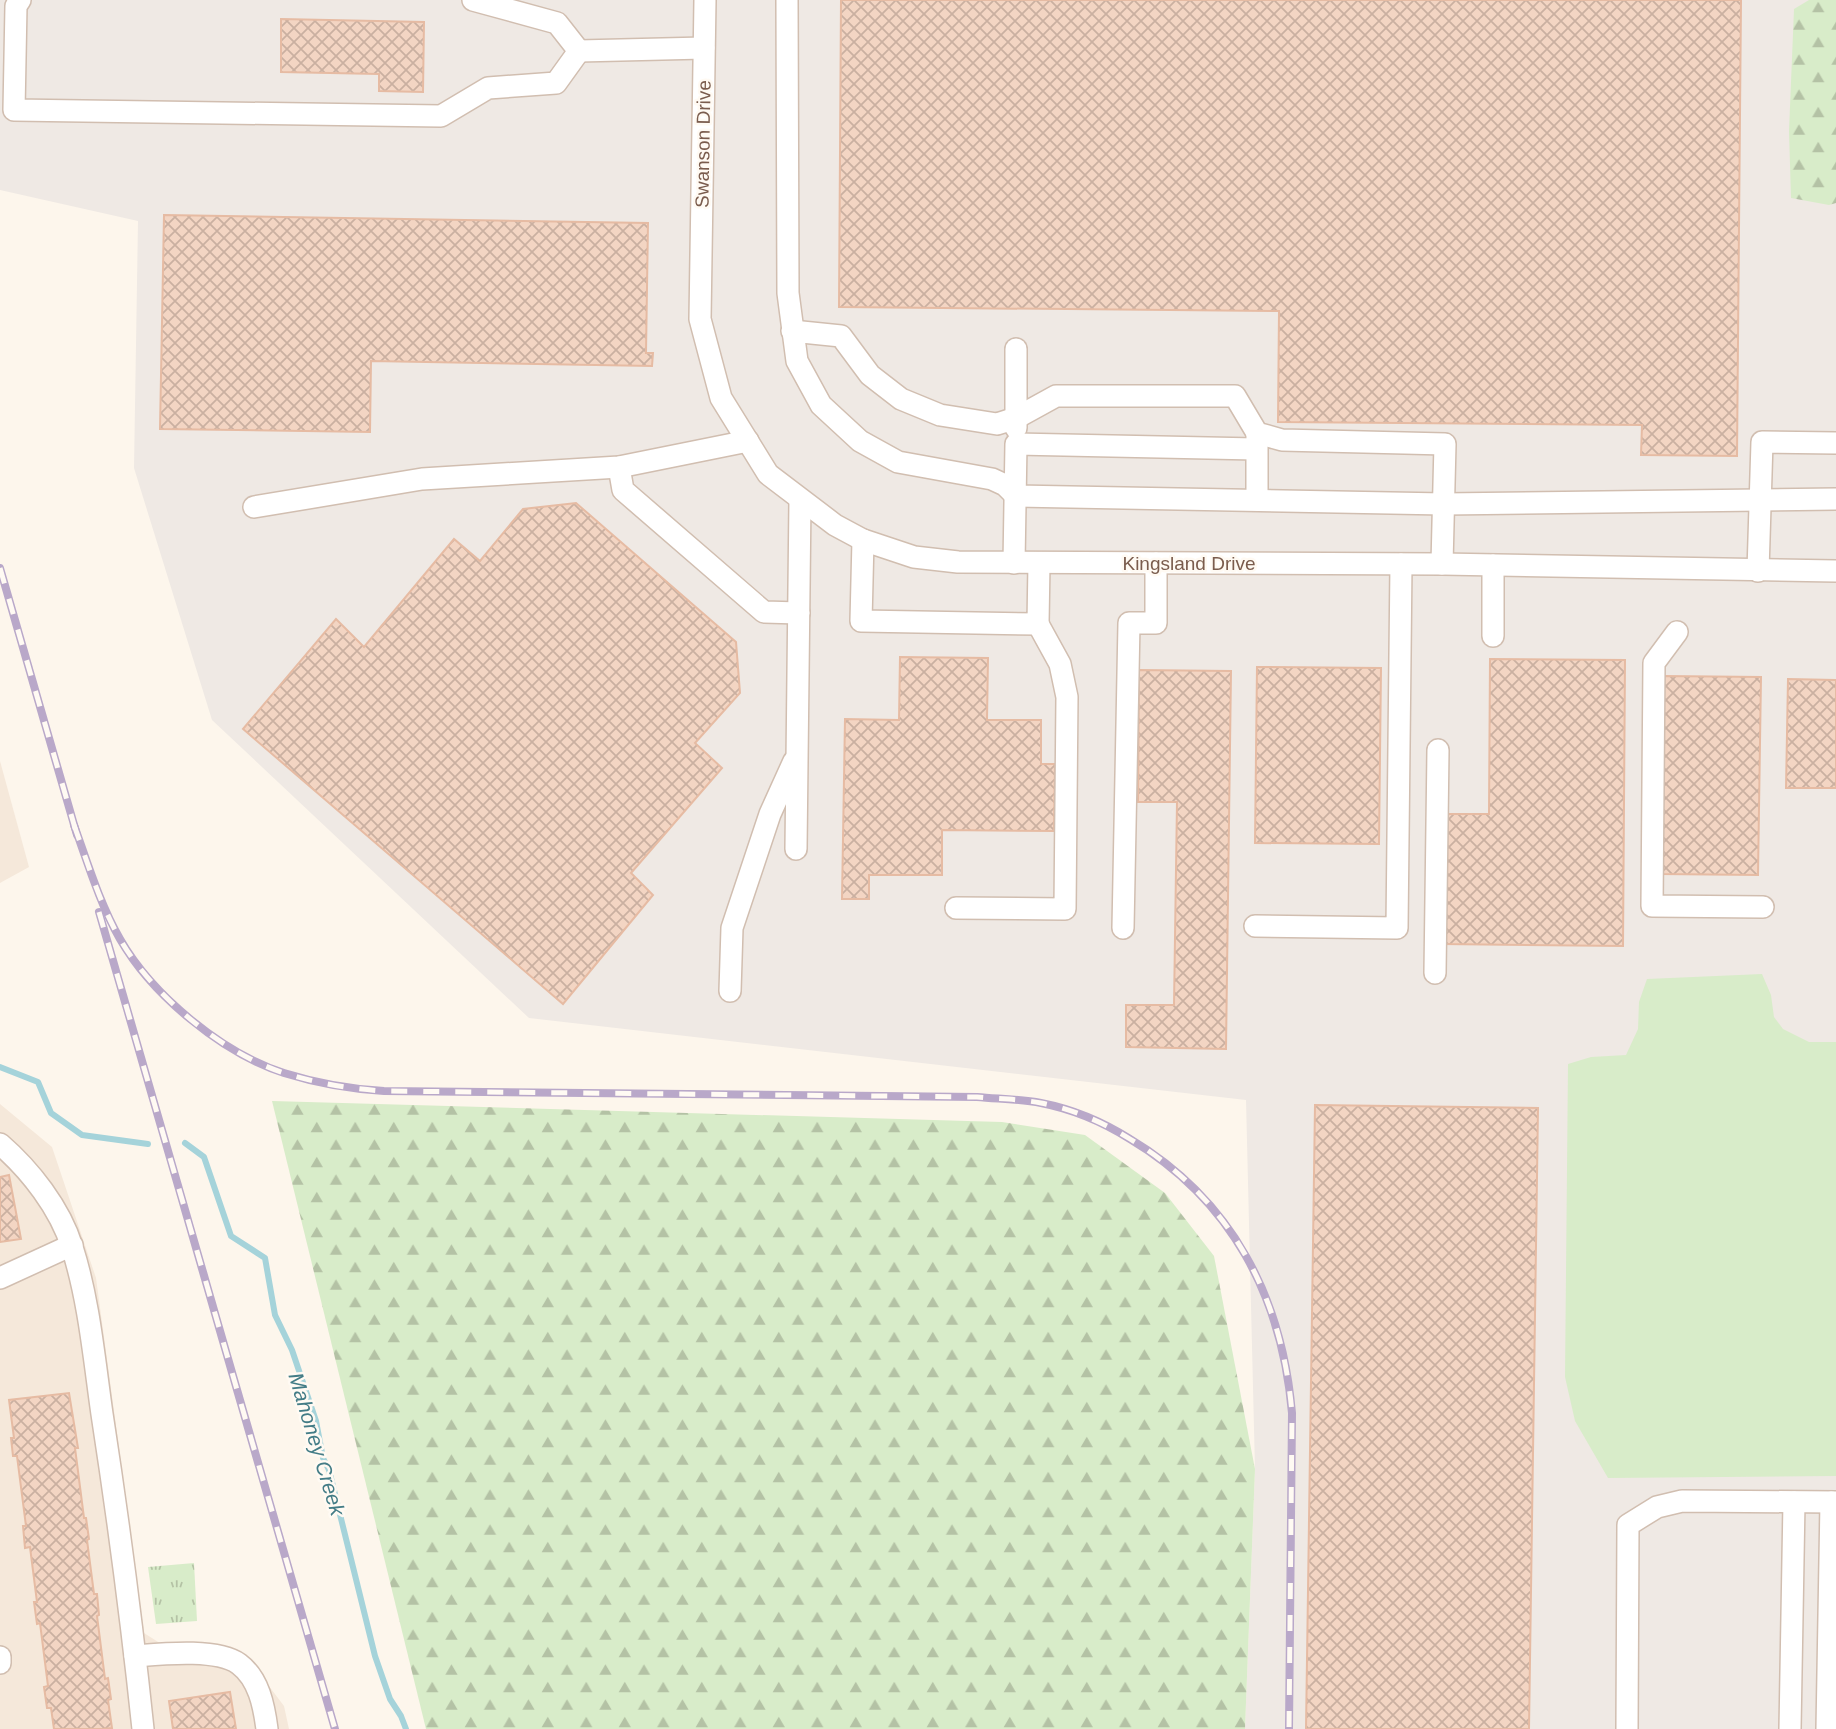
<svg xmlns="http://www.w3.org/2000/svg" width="1836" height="1729" font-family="Helvetica,sans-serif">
<defs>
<pattern id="forest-firs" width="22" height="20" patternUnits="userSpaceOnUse" patternTransform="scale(1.75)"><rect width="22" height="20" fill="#d8ecc9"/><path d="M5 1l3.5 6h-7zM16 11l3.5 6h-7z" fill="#b4c2a5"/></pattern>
<pattern id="park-tufts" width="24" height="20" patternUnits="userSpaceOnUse" patternTransform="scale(1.75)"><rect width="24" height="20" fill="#d8ecc9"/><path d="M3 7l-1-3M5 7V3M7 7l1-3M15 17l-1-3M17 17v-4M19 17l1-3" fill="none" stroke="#b4c2a5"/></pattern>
<pattern id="building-cross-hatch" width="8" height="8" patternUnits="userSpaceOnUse" patternTransform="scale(1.75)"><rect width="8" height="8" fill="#f3d5c3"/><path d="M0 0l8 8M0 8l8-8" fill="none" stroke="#cab0a1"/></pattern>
</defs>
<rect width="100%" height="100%" fill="#fdf6ec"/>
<!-- residential -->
<g fill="#f5e8da">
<path d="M0 761 29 867 0 883Z"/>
<path d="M0 1104 52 1147 96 1278 144 1633 166 1647 250 1661 284 1706 289 1729H0Z"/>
</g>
<!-- industrial -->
<path fill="#efe9e4" d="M0 0H1836V1729H1245L1255 1469 1246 1100 529 1018 212 720 134 468 138 221 0 190Z"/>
<!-- green -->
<path fill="#d8ecc9" d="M1762 974 1771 995 1774 1017 1783 1029 1809 1042H1836V1476L1608 1478 1575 1421 1565 1377 1568 1064 1591 1057 1626 1055 1638 1029 1639 1002 1647 979Z"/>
<!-- forest -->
<g fill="url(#forest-firs)">
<path d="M1809 0H1836V203L1829 205 1791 198 1789 131 1794 9Z"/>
<path d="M272 1101 1002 1122 1085 1135 1165 1193 1214 1256 1255 1469 1245 1729H426Z"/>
</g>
<!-- park -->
<path fill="url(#park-tufts)" d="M194 1563 197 1621 156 1624 148 1567Z"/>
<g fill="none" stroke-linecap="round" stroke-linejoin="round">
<!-- stream -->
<g stroke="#a5d3da" stroke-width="6">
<path d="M0 1067 38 1082 51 1113 82 1135 148 1144"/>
<path d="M185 1143 204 1157 231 1236 265 1258 275 1315 292 1350 316 1421 323 1458 329 1470 375 1656 390 1699 401 1716 406 1729"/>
</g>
</g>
<!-- building -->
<g fill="url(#building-cross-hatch)" stroke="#e6bba3" stroke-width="2">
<path d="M841 0H1741L1737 456 1641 455 1642 425 1278 422 1279 311 839 307Z"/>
<path d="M281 19 424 22 423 92 379 91V74L281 72Z"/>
<path d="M164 215 648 223 646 353H653L652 366 371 361 370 432 160 429Z"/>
<path d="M576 503 736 642 740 693 695 743 722 768 631 873 653 895 563 1004 243 729 336 619 364 647 454 539 480 561 523 509Z"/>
<path d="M900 657 988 658 987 720H1041V764H1055L1054 831 942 830V875H869V899H842L845 719 899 720Z"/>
<path d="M1490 659 1625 660 1623 946 1442 944 1443 814H1489Z"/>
<path d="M1257 667 1381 668 1379 844 1255 843Z"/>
<path d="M1139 670 1231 671 1226 1049 1126 1047V1005H1174L1177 802H1138Z"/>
<path d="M1663 676 1761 677 1758 875 1660 874Z"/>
<path d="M1788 679 1836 680V788H1786Z"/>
<path d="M1315 1105 1538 1108 1529 1729H1306Z"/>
<path d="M9 1175 21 1239 0 1242V1177Z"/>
<path d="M69 1393 78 1448H75L84 1518H86L89 1539 87 1540 94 1594H97L99 1615 97 1616 105 1679 108 1678 111 1699 108 1700 112 1728 102 1729H54L51 1708H47L44 1687 48 1686 40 1623 37 1624 34 1602H37L30 1547 25 1548 23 1526H26L17 1456H13L11 1438H14L9 1400Z"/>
<path d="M230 1692 236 1729H173L169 1701Z"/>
</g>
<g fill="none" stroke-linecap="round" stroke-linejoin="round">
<defs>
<g id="minor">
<path d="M20 0 16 6 14 110 441 116 488 88 556 83 579 51"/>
<path d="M473 0 557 23 579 51"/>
<path d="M705 0 700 319 721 398 768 474 835 525 863 540 914 557 958 562 1442 564 1836 571"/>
<path d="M787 0 788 293 797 361 821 405 860 441 898 462 992 479 1005 485 1016 496 1444 504 1836 499"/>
<path d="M579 51 704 48"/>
<path d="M792 331 841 336 870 375 901 399 940 415 997 424 1016 418 1056 396H1235L1257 433 1282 440 1445 444 1442 564"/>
<path d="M1016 428V349"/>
<path d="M619 467 623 490 764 612 799 613"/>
<path d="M1257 500V435"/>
<path d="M254 507 422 479 619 467 748 441"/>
<path d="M863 540 861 621 1038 624 1039 563"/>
<path d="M1014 563 1016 444 1256 449"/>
<path d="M1493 565V636"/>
<path d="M1758 571 1762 442 1836 443"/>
<path d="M1677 632 1654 663 1652 906 1763 907"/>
<path d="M796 849 800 500"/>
<path d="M956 908 1065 909 1067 697 1060 664 1038 624"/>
<path d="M1255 926 1397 928 1401 564"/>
<path d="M1123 928 1129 623H1156V563"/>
<path d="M1435 973 1438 750"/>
<path d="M730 991 732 928 770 814 794 761"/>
<path d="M0 1144C30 1170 60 1208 72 1247 89 1300 94 1358 102 1414 118 1518 132 1624 143 1729"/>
<path d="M0 1278 72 1245"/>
<path d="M135 1656C161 1654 217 1648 239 1664 259 1679 264 1706 267 1729"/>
<path d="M0 1657V1663"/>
<path d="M1627 1729 1628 1525 1657 1507 1682 1501 1836 1502"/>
<path d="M1790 1729 1794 1502"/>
<path d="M1827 1729 1831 1502"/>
</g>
</defs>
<!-- minor casing -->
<use href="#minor" stroke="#d1beb0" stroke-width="24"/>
<!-- minor -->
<use href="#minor" stroke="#fff" stroke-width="21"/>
<defs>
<g id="rail">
<path d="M0 568 77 835"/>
<path d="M74 825C88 864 100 904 120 939 152 995 222 1053 284 1073 316 1083 350 1089 384 1091L977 1097C998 1099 1020 1099 1041 1103 1072 1109 1103 1122 1130 1139 1232 1200 1282 1297 1292 1413L1289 1729"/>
<path d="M99 912 335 1729"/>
</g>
</defs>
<!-- rail casing -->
<use href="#rail" stroke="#b9a8c9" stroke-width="8"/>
<!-- rail -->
<use href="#rail" stroke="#fffaf3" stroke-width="5" stroke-dasharray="16" stroke-linecap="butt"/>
</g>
<g text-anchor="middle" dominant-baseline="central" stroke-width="5" stroke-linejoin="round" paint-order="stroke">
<!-- street labels -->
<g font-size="19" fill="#7a5c4d" stroke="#fffaf3">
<text transform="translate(703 144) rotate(-89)">Swanson Drive</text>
<text x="1189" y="563">Kingsland Drive</text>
</g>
<!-- water labels -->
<g font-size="21" font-style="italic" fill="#437c86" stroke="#fffaf3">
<text transform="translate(317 1444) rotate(73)">Mahoney Creek</text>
</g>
</g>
</svg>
